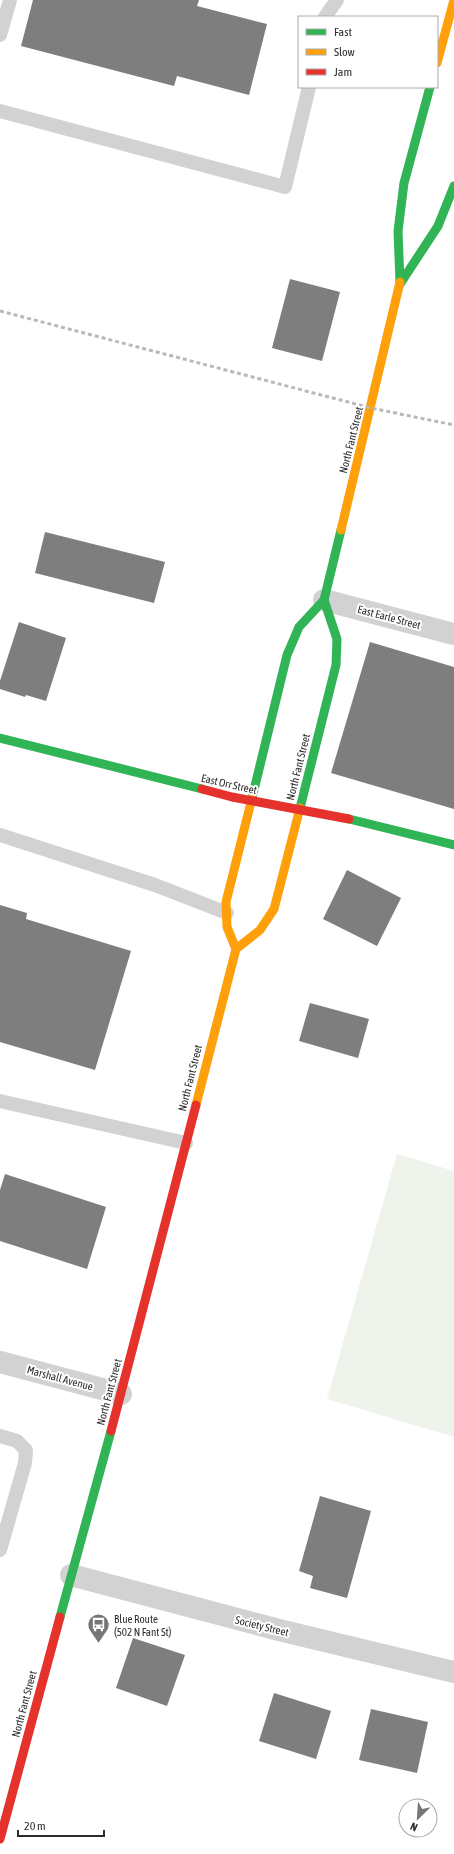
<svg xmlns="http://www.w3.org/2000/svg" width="454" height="1854" font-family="'Asap Condensed',sans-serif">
<rect width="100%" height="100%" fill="#fff"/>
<!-- green -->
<path fill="#eef3eb" d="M397 1154 454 1171V1437L327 1399Z"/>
<!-- building -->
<g fill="#7e7e7e">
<path d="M33 0H199L197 6 267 24 249 95 177 76 174 86 21 46Z"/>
<path d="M290 279 340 292 322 361 272 348Z"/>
<path d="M45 532 165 562 154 603 35 573Z"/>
<path d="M19 622 66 638 46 701 26 695 25 697 0 689V681Z"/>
<path d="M370 642 454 667V809L331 773Z"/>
<path d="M347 870 401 898 377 946 323 919Z"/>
<path d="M0 905 27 913 26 919 131 951 95 1070 0 1042Z"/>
<path d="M310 1003 369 1019 358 1058 299 1041Z"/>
<path d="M5 1174 106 1207 87 1269 0 1241V1190Z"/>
<path d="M320 1496 371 1511 347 1598 310 1588 313 1576 299 1571Z"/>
<path d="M133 1638 185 1655 167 1706 116 1688Z"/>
<path d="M274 1693 331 1711 316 1759 259 1741Z"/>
<path d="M371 1709 428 1722 417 1773 359 1760Z"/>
</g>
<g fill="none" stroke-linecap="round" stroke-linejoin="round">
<!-- lane -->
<g stroke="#d2d2d2" stroke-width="14">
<path d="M325 17 337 0"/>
<path d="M0 35 10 0"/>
<path d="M0 111 285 187 309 87"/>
<path d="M0 835 155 885 227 913"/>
<path d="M0 1101 186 1143"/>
<path d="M0 1436 17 1441 26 1450 25 1463 0 1550"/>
</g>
<!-- street -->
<g stroke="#d2d2d2" stroke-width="22">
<path d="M324 600 454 634"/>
<path d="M0 1362 121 1394"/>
<path d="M71 1575 279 1630 454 1672"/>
</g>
<!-- fast -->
<g stroke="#30b455" stroke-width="9">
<path d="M400 282 398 231 404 183 430 87"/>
<path d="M400 284 438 226 454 186"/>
<path d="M0 738 202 789"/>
<path d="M252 798 287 655 299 627 324 600 341 530"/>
<path d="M300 808 336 665 337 639 324 600"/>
<path d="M349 819 454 845"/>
<path d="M60 1617 111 1431"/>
</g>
<!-- slow -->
<g stroke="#ff9f0a" stroke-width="9">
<path d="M437 63 454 0"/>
<path d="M341 530 400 282"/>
<path d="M236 949 260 930 274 909 300 808"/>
<path d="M196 1105 236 949 227 927 226 902 252 798"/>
</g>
<!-- jam -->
<g stroke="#e5322d" stroke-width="9">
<path d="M202 789 232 797 349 819"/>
<path d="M111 1431 196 1105"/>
<path d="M0 1839 60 1617"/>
</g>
<!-- rail -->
<path stroke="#b9b9b9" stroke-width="3" stroke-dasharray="4 3" stroke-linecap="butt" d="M0 311 371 408 454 425"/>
</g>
<!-- icons -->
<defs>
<symbol id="bus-pin" viewBox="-11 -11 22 30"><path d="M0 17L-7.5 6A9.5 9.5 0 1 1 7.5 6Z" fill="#767676" stroke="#fff"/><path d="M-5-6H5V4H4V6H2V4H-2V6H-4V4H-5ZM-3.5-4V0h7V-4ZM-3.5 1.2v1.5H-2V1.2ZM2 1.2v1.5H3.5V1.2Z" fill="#fff"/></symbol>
</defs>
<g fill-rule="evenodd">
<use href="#bus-pin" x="86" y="1612" width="25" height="34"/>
</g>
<g text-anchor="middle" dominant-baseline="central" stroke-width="4" stroke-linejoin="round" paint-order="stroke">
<!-- street labels -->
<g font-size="11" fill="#2d2d2d" stroke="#fff">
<text transform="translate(351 440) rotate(-76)">North Fant Street</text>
<text transform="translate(389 617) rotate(15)">East Earle Street</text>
<text transform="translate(298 767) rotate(-76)">North Fant Street</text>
<text transform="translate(229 784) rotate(13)">East Orr Street</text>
<text transform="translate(190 1078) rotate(-76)">North Fant Street</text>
<text transform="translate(60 1378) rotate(15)">Marshall Avenue</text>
<text transform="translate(109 1392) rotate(-75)">North Fant Street</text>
<text transform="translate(262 1626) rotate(14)">Society Street</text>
<text transform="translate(24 1704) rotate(-75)">North Fant Street</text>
</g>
<!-- poi labels -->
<g font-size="11" fill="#2d2d2d" stroke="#fff" text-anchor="start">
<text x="114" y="1619">Blue Route<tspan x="114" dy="13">(502 N Fant St)</tspan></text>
</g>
</g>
<!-- legend -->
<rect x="298" y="16" width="140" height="72" fill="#ffffff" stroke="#ababab"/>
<rect x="306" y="29" width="20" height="6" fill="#30b455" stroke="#ababab"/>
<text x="334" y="36" font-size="12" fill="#2d2d2d">Fast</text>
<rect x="306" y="49" width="20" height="6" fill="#ff9f0a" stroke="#ababab"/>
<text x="334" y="56" font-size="12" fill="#2d2d2d">Slow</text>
<rect x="306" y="69" width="20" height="6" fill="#e5322d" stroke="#ababab"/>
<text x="334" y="76" font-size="12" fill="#2d2d2d">Jam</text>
<!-- north arrow -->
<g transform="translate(418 1818) rotate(205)"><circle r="19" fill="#ffffff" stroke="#ababab"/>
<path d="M0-3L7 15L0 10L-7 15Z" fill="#767676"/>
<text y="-6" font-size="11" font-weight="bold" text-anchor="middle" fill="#2d2d2d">N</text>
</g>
<!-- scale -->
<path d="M18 1830v6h86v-6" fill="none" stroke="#2d2d2d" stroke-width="2"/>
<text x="24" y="1830" font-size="12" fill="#2d2d2d" stroke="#ffffff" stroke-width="3" paint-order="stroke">20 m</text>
</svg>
